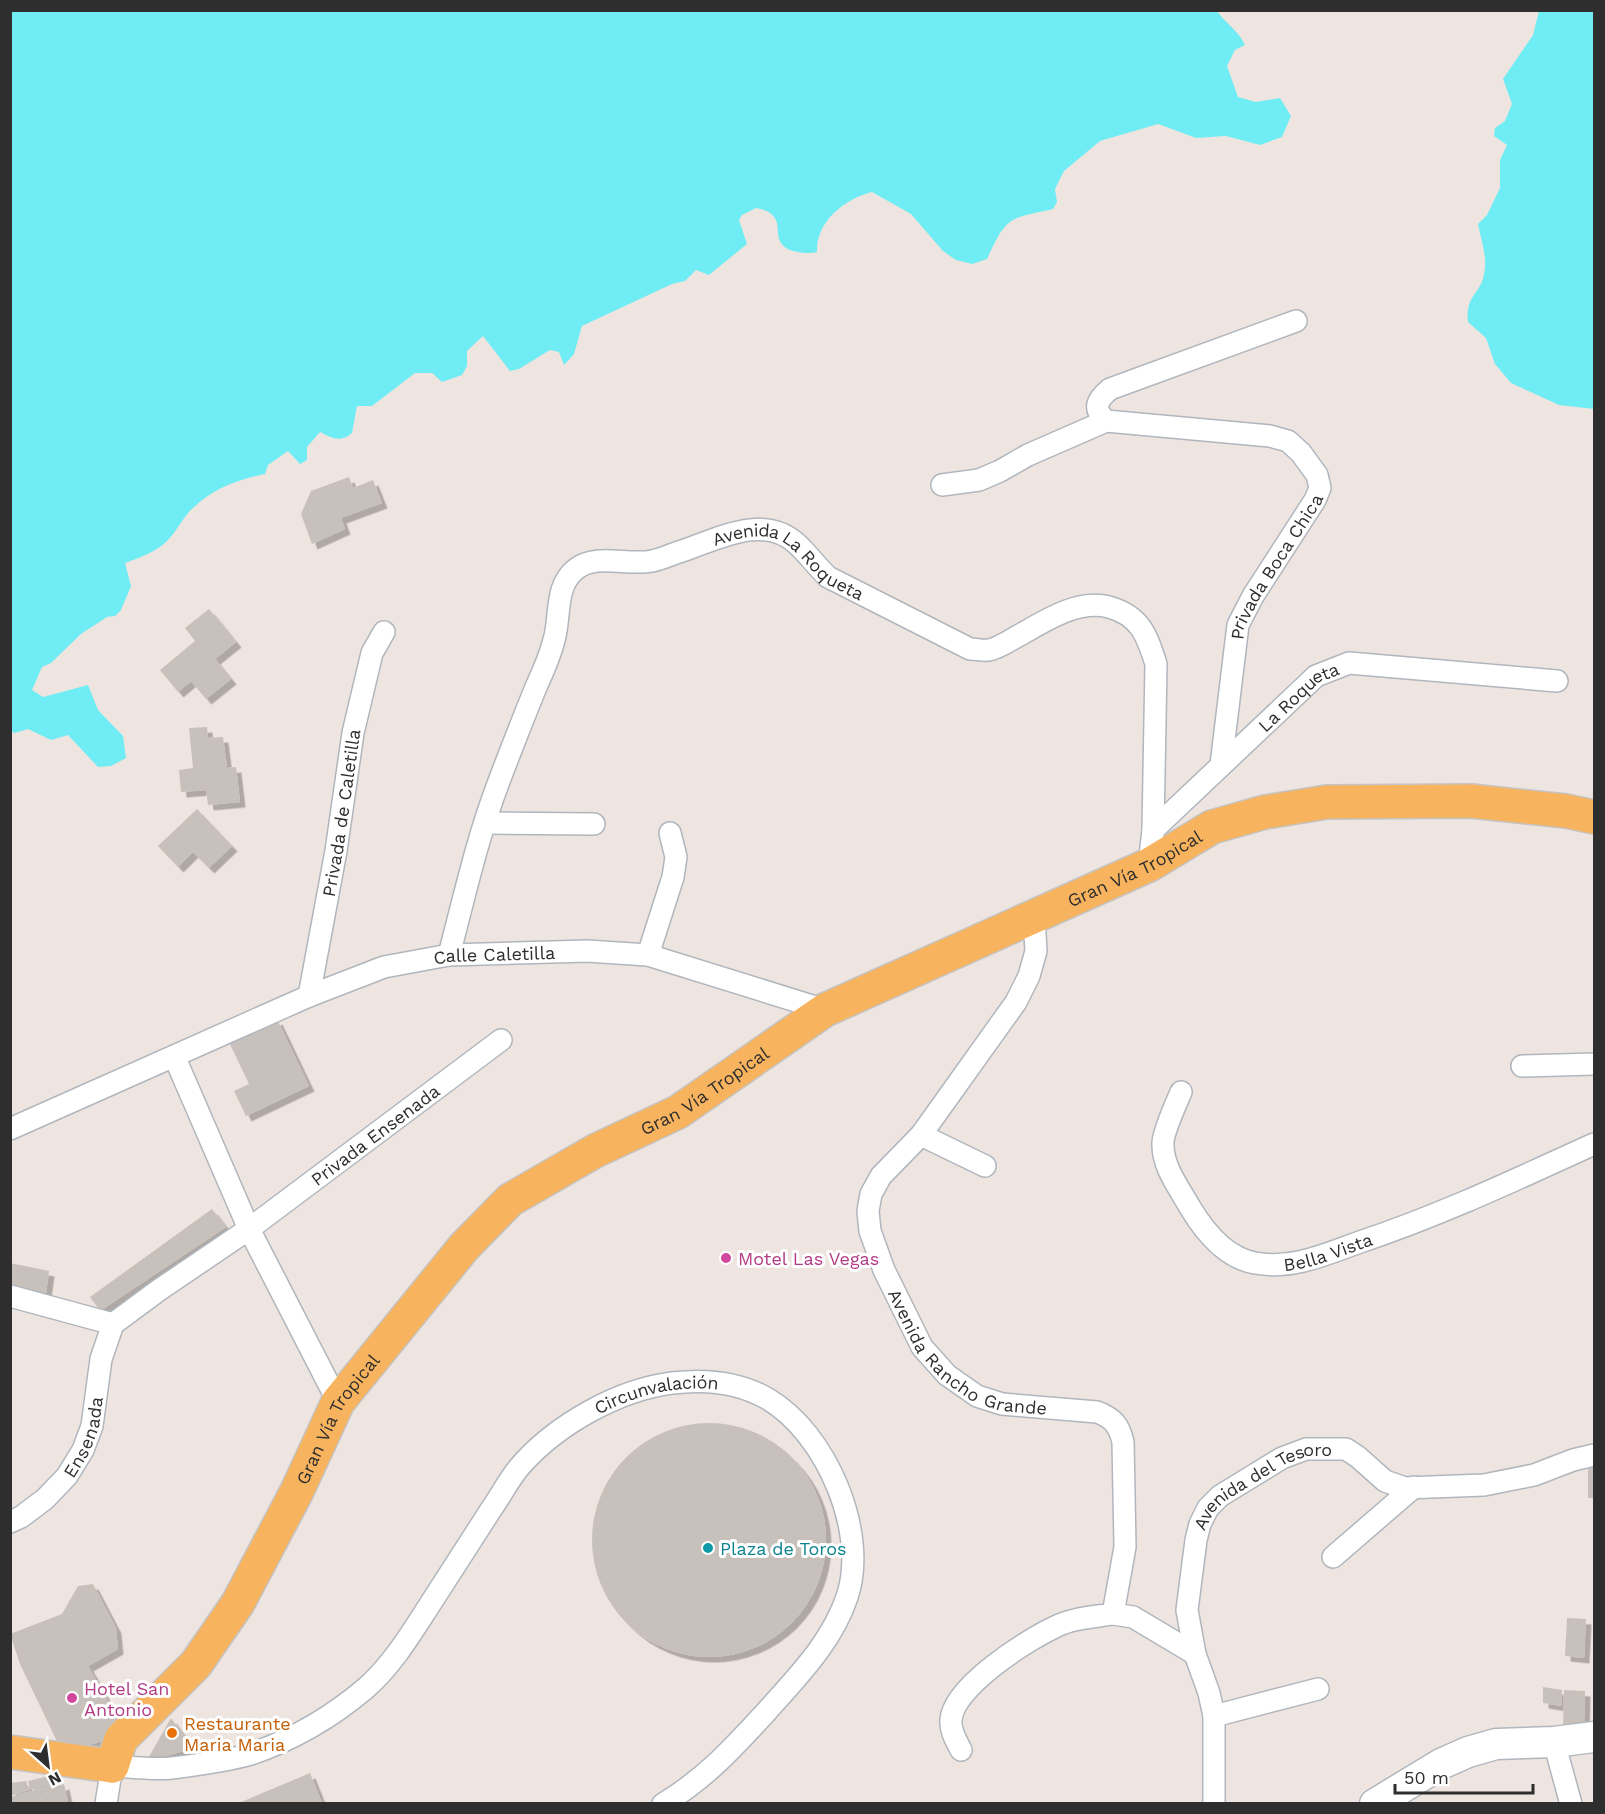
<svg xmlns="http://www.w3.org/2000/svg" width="1605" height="1814" font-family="'Work Sans',sans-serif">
<defs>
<filter id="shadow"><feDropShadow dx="5.5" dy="5.5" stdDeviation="0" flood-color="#0004"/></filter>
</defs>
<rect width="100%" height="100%" fill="#efe5e0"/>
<!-- water -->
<g fill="#70edf4">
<path d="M11 10 1217 11C1225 23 1239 31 1245 45L1235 50 1227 66 1238 97 1256 102 1280 98 1291 116 1282 137 1260 145 1226 136 1196 138 1158 124 1100 141 1064 171 1055 189 1057 202 1053 209C1008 219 1007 216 987 259L972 264 956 260 943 251 911 214 872 192C845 199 816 221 817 252 808 254 802 253 793 251 768 243 786 224 770 213 767 210 760 209 756 208L742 215 739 220 747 244 709 275 696 270 685 281 672 284 582 326 574 354 564 365 559 352 550 350 519 369 510 371 483 336 467 351V366L462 375 442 382 432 373H415L372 406H357L352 433C340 443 332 438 320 432L307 447V460L300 464 288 451 268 465 265 474C237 480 214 488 193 508 183 517 177 531 167 541 156 552 139 558 125 563L131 586 121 610 115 616 107 617 81 634 51 663 42 667 32 690 43 697 88 685 98 710 123 736 126 758 111 766 98 767 68 735 51 740 28 729 15 733 11 731Z"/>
<path d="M1539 11H1594V409L1559 405 1511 383 1495 364 1486 338 1468 322C1465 295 1481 294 1484 274 1488 258 1481 240 1478 224L1487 215 1500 188V160L1507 145 1494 136 1495 128 1505 121 1512 104 1503 79 1533 35Z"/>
</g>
<!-- building -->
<g fill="#c8c1bb" filter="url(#shadow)">
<path d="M349 477 353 488 373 480 382 503 341 518 345 529 312 544 301 514 311 491Z"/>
<path d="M209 609 236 642 215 659 231 679 206 699 191 681 178 692 160 670 195 641 185 628Z"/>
<path d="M207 727 208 738 223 737 227 768 236 767 240 802 208 805 206 790 181 792 179 770 193 768 189 728Z"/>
<path d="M197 809 232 846 209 868 193 852 178 867 158 846Z"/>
<path d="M277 1019 309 1086 246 1116 234 1091 249 1084 229 1042Z"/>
<path d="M212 1209 226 1227 100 1311 90 1297Z"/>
<path d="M10 1263 49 1271 46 1293 10 1285Z"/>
<circle cx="709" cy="1540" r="117"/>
<rect x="1588" y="1466" width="6" height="32"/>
<path d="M93 1584 116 1628 118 1649 88 1666 125 1731 110 1739 62 1752 20 1664 10 1634 62 1614 78 1586Z"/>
<path d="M1567 1618 1586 1619 1584 1658 1565 1656Z"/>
<path d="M1543 1687 1562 1690 1561 1706 1543 1703Z"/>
<path d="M1564 1690 1585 1691 1584 1729 1563 1728Z"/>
<path d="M171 1718 193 1748 146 1762Z"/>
<path d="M310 1773 322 1803H239Z"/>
<path d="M53 1775 55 1787 64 1784 68 1803H51L47 1787 49 1785 30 1790 28 1781Z"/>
<path d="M26 1781 29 1790 10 1796V1783Z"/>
<path d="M46 1787 50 1803H10V1797Z"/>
</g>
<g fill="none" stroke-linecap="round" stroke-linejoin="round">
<defs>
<g id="street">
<path d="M942 485 979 480 1000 471 1028 455 1106 421"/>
<path id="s1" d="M1221 765 1238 625 1253 596 1315 500 1320 488 1317 475 1301 453 1288 441 1270 436 1106 421C1092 408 1097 400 1110 389L1296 321"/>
<path d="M485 823 594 824"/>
<path id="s2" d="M1153 830 1316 676 1349 663 1557 681"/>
<path id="s3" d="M1034 917 1036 951 1029 976 1016 1002 921 1135 881 1176 871 1194 868 1211 870 1231 884 1270 922 1347 947 1375 977 1396 1002 1404 1097 1412C1113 1418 1119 1425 1123 1442L1125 1547 1113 1614 1133 1617 1195 1654"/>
<path id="s4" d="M449 955C464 898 477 839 498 784 510 752 523 719 536 687 543 672 550 656 554 640 561 617 554 586 576 569 596 553 628 566 652 561 662 559 672 554 682 551 718 539 764 513 797 544 808 554 817 567 828 577L970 649C976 649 983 651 989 650 999 648 1009 641 1018 636 1045 621 1077 599 1109 607 1141 616 1147 636 1156 664L1153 830 1149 865"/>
<path d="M648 955 673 877 676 857 670 833"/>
<path id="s5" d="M309 996 336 851 353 733 372 653 384 632"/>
<path d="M175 1058 249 1229 338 1402"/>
<path d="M1522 1066 1594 1064"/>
<path id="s6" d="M1181 1092C1176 1104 1163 1132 1163 1143 1162 1167 1180 1189 1191 1209 1205 1232 1226 1258 1255 1263 1292 1270 1326 1254 1360 1242 1441 1215 1517 1179 1594 1144"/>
<path id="s7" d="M10 1129 309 996 384 967 449 955 587 951 648 955 825 1010"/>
<path d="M921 1135 985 1166"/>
<path d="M10 1296 113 1324"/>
<path id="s8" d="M10 1522 21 1517 45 1499 67 1476 83 1450 92 1426 101 1359 113 1324 159 1290 249 1229 501 1040"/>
<path d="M1333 1557 1414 1487"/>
<path d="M1214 1716 1318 1689"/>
<path d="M1554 1742 1571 1804"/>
<path d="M961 1750C956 1740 950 1731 951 1720 953 1687 1027 1640 1055 1627 1072 1618 1094 1617 1113 1614"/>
<path id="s9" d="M106 1804 112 1766C131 1767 153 1770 172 1768 197 1765 227 1761 251 1754 292 1740 333 1716 366 1688 391 1666 409 1637 427 1609 449 1575 470 1542 492 1508 502 1494 510 1477 522 1464 558 1424 618 1390 672 1383 705 1379 739 1382 768 1399 826 1433 869 1533 847 1597 832 1642 798 1676 767 1711 735 1746 705 1779 663 1804"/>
<path id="s10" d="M1214 1804V1716L1209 1693 1195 1654 1187 1610 1196 1540 1200 1524 1208 1508 1220 1496 1282 1458 1306 1449H1346L1358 1457 1385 1481 1405 1488 1484 1485 1534 1475 1573 1460 1594 1455"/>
</g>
<path id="secondary" d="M1375 1804 1441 1764 1468 1752 1496 1744 1554 1742 1594 1737"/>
<g id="primary">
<path d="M10 1752 112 1766"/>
<path id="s11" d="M112 1766 121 1739 196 1664 238 1603 297 1491 338 1402 464 1247 510 1200 595 1151 678 1112 825 1010 1149 865 1212 827 1265 812 1327 802 1471 801 1566 811 1594 817"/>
</g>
</defs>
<!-- street casing -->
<use href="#street" stroke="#b0b6be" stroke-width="24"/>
<!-- secondary casing -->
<use href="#secondary" stroke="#b0b6be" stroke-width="33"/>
<!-- primary casing -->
<use href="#primary" stroke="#c4c4c4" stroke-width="36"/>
<!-- street -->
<use href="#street" stroke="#fff" stroke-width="21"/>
<!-- secondary -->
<use href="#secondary" stroke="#fff" stroke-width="30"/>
<!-- primary -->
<use href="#primary" stroke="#f7b35e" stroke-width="33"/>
</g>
<!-- markers -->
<g fill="#d1479c" stroke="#fff" stroke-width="2">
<circle cx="726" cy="1258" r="6"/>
<circle cx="72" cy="1698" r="6"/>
</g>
<circle fill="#0f9aa8" stroke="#fff" stroke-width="2" cx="708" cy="1548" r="6"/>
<circle fill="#e8710a" stroke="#fff" stroke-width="2" cx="172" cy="1733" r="6"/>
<g text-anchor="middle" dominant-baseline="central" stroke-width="6" stroke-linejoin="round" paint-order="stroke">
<!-- street labels -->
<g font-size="18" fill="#2e2e2e" stroke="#fff">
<text stroke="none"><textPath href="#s1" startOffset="210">Privada Boca Chica</textPath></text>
<text stroke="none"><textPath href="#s4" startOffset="638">Avenida La Roqueta</textPath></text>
<text stroke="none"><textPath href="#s2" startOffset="198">La Roqueta</textPath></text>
<text stroke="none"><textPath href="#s5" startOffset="186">Privada de Caletilla</textPath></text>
<text stroke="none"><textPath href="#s11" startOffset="1408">Gran Vía Tropical</textPath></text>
<text stroke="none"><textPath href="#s7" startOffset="519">Calle Caletilla</textPath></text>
<text stroke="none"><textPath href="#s11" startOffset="922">Gran Vía Tropical</textPath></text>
<text stroke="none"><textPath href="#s8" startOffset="558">Privada Ensenada</textPath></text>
<text stroke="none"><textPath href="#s6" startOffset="288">Bella Vista</textPath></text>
<text stroke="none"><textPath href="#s3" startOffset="536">Avenida Rancho Grande</textPath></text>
<text stroke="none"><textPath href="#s9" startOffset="742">Circunvalación</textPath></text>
<text stroke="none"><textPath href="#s11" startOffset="418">Gran Vía Tropical</textPath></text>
<text stroke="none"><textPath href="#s8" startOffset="117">Ensenada</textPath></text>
<text stroke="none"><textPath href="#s10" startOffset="362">Avenida del Tesoro</textPath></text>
</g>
<!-- hotel labels -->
<g font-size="18" fill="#b23c85" stroke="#fff" text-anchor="start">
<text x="738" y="1258">Motel Las Vegas</text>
<text x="84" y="1688">Hotel San<tspan x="84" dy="21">Antonio</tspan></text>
</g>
<!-- culture labels -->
<g font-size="18" fill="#0d838f" stroke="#fff" text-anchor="start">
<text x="720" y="1548">Plaza de Toros</text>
</g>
<!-- food labels -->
<g font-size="18" fill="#c56008" stroke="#fff" text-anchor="start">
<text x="184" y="1723">Restaurante<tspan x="184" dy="21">Maria Maria</tspan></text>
</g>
</g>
<!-- border -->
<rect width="1605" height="1814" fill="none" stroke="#2e2e2e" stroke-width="24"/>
<!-- north arrow -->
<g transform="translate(48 1766) rotate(152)" stroke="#ffffff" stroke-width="4.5" paint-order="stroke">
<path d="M0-4.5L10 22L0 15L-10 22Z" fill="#2e2e2e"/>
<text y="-9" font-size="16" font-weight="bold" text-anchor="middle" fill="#2e2e2e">N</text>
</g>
<!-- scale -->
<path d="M1395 1784v9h138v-9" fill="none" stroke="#2e2e2e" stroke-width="3"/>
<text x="1404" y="1784" font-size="18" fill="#2e2e2e" stroke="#ffffff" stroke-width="4.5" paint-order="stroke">50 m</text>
</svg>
